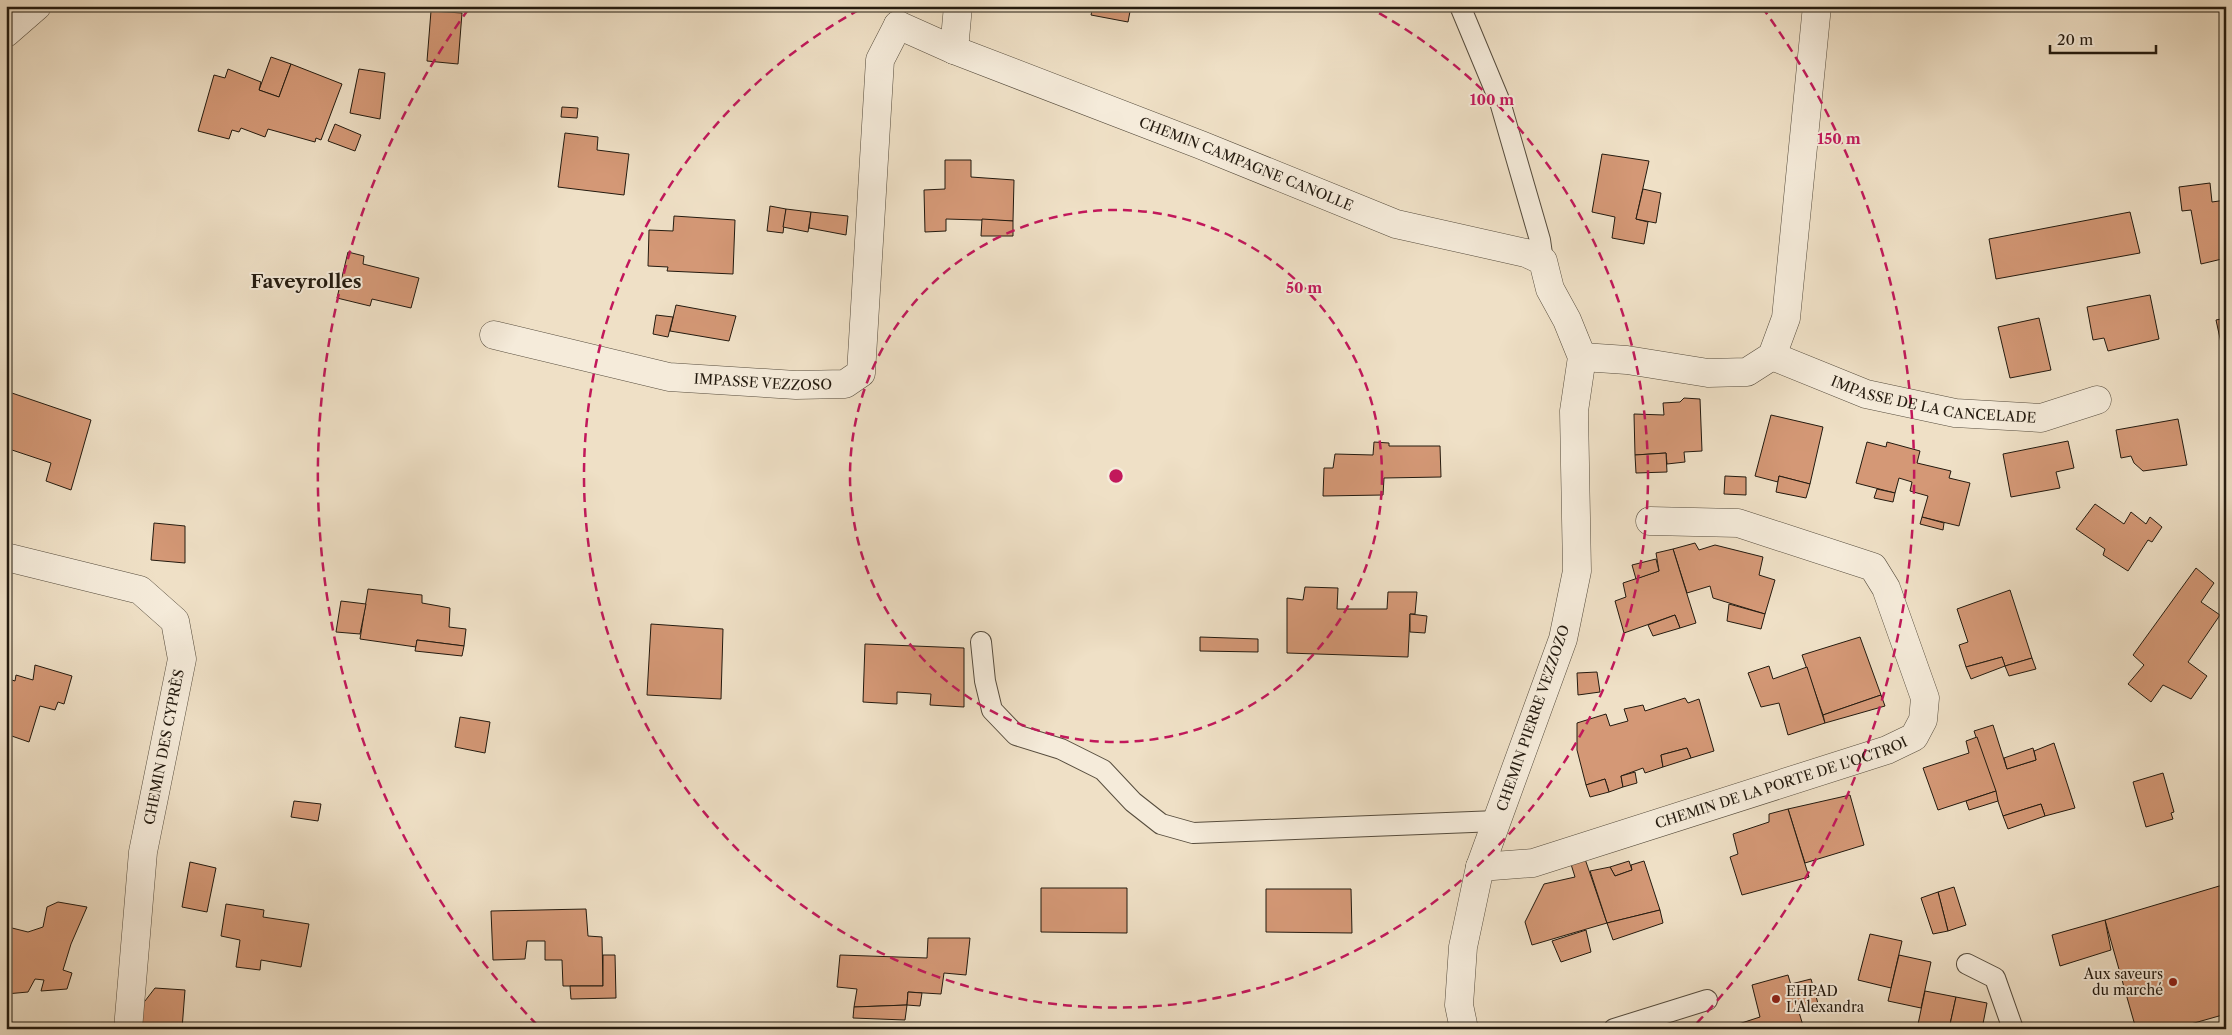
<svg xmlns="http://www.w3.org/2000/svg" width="2232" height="1035" font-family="'Libre Caslon Text',serif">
<rect width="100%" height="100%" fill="#efe0c6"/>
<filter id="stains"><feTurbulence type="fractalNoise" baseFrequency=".004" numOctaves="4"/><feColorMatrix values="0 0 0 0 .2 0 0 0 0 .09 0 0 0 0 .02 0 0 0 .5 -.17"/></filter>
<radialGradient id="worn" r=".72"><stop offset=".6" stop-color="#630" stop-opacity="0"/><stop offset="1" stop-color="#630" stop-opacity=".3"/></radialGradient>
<!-- building -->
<g fill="#d49876" stroke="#231a0f">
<path d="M1093 6H1131L1128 22 1091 15Z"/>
<path d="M431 11 462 13 458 64 427 61Z"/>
<path d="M271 57 291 64 279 97 259 90Z"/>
<path d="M291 64 342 84 321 140 316 138 315 142 268 129 265 137 241 128 239 132 232 130 229 139 198 131 214 75 225 78 228 69 261 82 259 90 279 97Z"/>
<path d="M359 69 385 73 380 119 350 113Z"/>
<path d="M562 107 578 108 577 118 561 117Z"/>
<path d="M335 124 361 135 355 151 328 141Z"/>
<path d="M565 133 598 137 597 150 629 154 624 195 558 187Z"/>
<path d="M1602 154 1649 161 1636 219 1648 222 1644 244 1612 238 1615 217 1592 212Z"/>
<path d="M945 160H971V177L1014 180 1013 221 946 219V231L925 232 924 190 945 189Z"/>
<path d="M2210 183 2212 202 2226 200V258L2201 264 2191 210 2182 211 2179 187Z"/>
<path d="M1643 189 1661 193 1656 223 1636 219Z"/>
<path d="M770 206 786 209 783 233 767 231Z"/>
<path d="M786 209 811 212 808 232 783 227Z"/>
<path d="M811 212 848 216 846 235 809 228Z"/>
<path d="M2130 212 2140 253 1996 279 1989 239Z"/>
<path d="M674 216 735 220 733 274 667 271 668 267 648 266 649 230 673 231Z"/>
<path d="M982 219 1013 221V236H981Z"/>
<path d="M348 252 364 256 363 264 419 278 411 308 372 299 370 306 337 298Z"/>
<path d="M2150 295 2159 339 2108 351 2104 338 2093 340 2087 307Z"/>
<path d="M676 305 736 316 729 341 670 331Z"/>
<path d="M656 315 673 317 668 337 653 334Z"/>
<path d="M2039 318 2051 370 2010 378 1998 327Z"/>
<path d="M2226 318V366L2216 320Z"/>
<path d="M6 391 91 420 71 490 46 481 51 463 6 448Z"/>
<path d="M1684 398 1700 399 1702 451 1684 452 1685 462 1667 464 1666 453 1635 455 1634 414 1664 415 1663 403 1680 402Z"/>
<path d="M1771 415 1823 427 1810 484 1779 476 1778 482 1755 476Z"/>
<path d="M2178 419 2187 465 2143 471 2134 463 2131 456 2121 458 2116 430Z"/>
<path d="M2068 441 2074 468 2056 472 2060 488 2011 497 2003 454Z"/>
<path d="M1374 442 1389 443V446H1440L1441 477 1384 478 1383 495 1323 496 1324 468H1333L1335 454 1373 455Z"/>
<path d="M1867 442 1886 447 1887 442 1920 451 1917 463 1951 471 1949 478 1970 483 1959 526 1922 517 1928 496 1910 491 1912 482 1899 478 1895 493 1856 483Z"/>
<path d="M1666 453 1667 472 1636 473 1635 455Z"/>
<path d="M1725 476 1746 477V495L1724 494Z"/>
<path d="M1779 476 1810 484 1806 498 1776 492Z"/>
<path d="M1877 489 1895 493 1893 502 1874 498Z"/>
<path d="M2095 504 2124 524 2131 512 2146 524 2150 517 2162 527 2152 542 2148 540 2128 571 2103 555 2105 549 2076 529Z"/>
<path d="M1922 517 1944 523 1943 530 1920 524Z"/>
<path d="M154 523 185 526V563L151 560Z"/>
<path d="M1695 543 1699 550 1715 545 1763 557 1759 575 1775 580 1765 614 1713 598 1710 586 1687 593 1673 549Z"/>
<path d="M1673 549 1696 623 1680 628 1675 615 1624 633 1615 601 1626 597 1623 583 1659 571 1656 553Z"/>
<path d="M1656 559 1659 571 1636 579 1632 565Z"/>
<path d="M2196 568 2214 583 2201 602 2220 615 2188 662 2207 676 2191 699 2163 685 2151 702 2128 684 2144 665 2133 655Z"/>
<path d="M1305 587 1338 588 1337 609H1387L1388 592H1417L1415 614H1410L1408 657 1287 653V598L1303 600Z"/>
<path d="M368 589 422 595V603L450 608 449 627 466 629 464 646 417 640 416 647 360 639Z"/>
<path d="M2010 590 2032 658 2005 666 2002 657 1966 667 1959 645 1968 642 1957 609Z"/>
<path d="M341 601 366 604 360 634 336 632Z"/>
<path d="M1729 604 1765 614 1761 629 1727 621Z"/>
<path d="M1410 614 1427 616 1425 633 1410 632Z"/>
<path d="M1675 615 1680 628 1653 636 1648 625Z"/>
<path d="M651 624 723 629 721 699 647 695Z"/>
<path d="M1200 637 1258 639V652L1200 651Z"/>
<path d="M1860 637 1881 695 1823 715 1802 655Z"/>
<path d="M417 640 464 646 462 656 415 651Z"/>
<path d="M865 644 964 648V707L930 705 931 694 897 692V704L863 702Z"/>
<path d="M2002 657 2005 666 1971 679 1966 667Z"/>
<path d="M2032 658 2036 669 2009 676 2005 666Z"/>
<path d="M35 665 72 676 64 704 58 702 55 710 40 706 29 742 6 734V678L15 681 16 675 33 680Z"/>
<path d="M1769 666 1773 679 1807 667 1825 723 1788 735 1779 703 1761 707 1748 673Z"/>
<path d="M1597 672 1600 692 1578 695 1577 673Z"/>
<path d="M1881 695 1885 706 1825 723 1823 715Z"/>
<path d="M1685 698 1688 703 1699 699 1714 751 1691 758 1687 748 1661 755 1663 767 1645 773 1643 768 1621 776 1623 787 1609 792 1605 779 1586 785 1577 750V723L1606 714 1610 726 1628 721 1624 709 1643 705 1645 711Z"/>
<path d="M460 717 490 722 485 753 455 747Z"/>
<path d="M1993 725 2007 769 2036 760 2034 751 2054 743 2075 808 2045 816 2041 804 2003 816 1974 731Z"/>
<path d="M1977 737 1996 791 1938 810 1923 768 1969 753 1966 741Z"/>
<path d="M1687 748 1691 758 1663 767 1661 755Z"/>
<path d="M2033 748 2036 760 2007 769 2004 758Z"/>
<path d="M1635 772 1637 783 1623 787 1621 776Z"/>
<path d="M2163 773 2174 812 2171 813 2173 819 2146 827 2133 782Z"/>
<path d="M1605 779 1609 792 1590 797 1586 785Z"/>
<path d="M1996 791 1998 801 1969 810 1966 801Z"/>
<path d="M1850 795 1864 845 1805 863 1788 809Z"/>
<path d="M294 801 321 804 318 821 291 817Z"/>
<path d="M2041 804 2045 816 2008 829 2003 816Z"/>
<path d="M1788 809 1809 877 1742 895 1730 857 1738 854 1733 834 1769 822V814Z"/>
<path d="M1584 856 1607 923 1532 945 1525 922 1544 884 1575 877 1570 861Z"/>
<path d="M1629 861 1632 870 1615 876 1610 867Z"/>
<path d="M1644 861 1660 910 1607 923 1590 871 1610 867 1615 876 1632 870 1631 865Z"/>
<path d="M190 862 216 868 207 912 182 907Z"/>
<path d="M2226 884V1014L2173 1029H2136L2105 920Z"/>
<path d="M1954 887 1966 925 1948 931 1938 892Z"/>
<path d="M1041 888H1127V933L1041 932Z"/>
<path d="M1266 889H1351L1352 933 1266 932Z"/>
<path d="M1938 892 1948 931 1933 934 1921 898Z"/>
<path d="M58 902 87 907 71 944 63 970 72 973 67 989 41 991 44 980 35 979 28 992 6 994V924L12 928 28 932 43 927 47 907Z"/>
<path d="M226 904 264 910 263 917 309 924 301 967 261 960 260 970 236 967 240 940 221 936Z"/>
<path d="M586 909 588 936 602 937 603 986H563L562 960H545V941H527L525 959 493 960 491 911Z"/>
<path d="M1660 910 1663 923 1613 940 1607 923Z"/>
<path d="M2105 920 2111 950 2060 966 2052 935Z"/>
<path d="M1586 930 1591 952 1561 962 1552 941Z"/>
<path d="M1870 934 1902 941 1891 988 1858 980Z"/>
<path d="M928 938H970L966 975 944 973 941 994 908 992 907 1005 854 1007 857 989 837 987 840 955 927 958Z"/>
<path d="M603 955H615L616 998 571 999 570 986H603Z"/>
<path d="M1899 955 1931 962 1921 1008 1888 1001Z"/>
<path d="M1788 975 1804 1029H1723L1760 1017 1752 985Z"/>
<path d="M1811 979 1819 1007 1800 1013 1791 984Z"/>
<path d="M155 988 185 990 182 1029H137L138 1010Z"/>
<path d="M1925 991 1956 997 1949 1029H1917Z"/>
<path d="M908 992 922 993 920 1006 907 1005Z"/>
<path d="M1956 997 1987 1003 1982 1029H1949Z"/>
<path d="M907 1005 905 1020 853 1018 854 1007Z"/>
</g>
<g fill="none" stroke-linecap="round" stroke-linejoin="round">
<defs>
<g id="lane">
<path d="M1460 6 1500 102 1540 240 1543 261"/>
<path d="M981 642 985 681 992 710 1016 735 1061 749 1103 770 1133 802 1161 824 1193 833 1497 821"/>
<path d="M1967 964 1995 978 2013 1029"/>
<path d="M1614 1029 1707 1000"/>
</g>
<g id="street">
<path id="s1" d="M898 25 954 50 1201 145 1396 224 1526 253 1543 261 1550 289 1567 320 1582 357 1574 411 1577 571 1563 639 1480 867 1463 947 1459 1005 1464 1029"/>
<path d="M6 33 37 6"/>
<path d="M954 50 958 6"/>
<path id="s2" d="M494 335 669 377 796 385 845 384 861 373 880 60 898 25"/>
<path id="s3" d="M1772 356 1866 394 1955 413 2041 418 2097 400"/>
<path d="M1582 357 1627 360 1708 373 1747 372 1772 356 1786 318 1817 6"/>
<path d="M6 557 140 590 175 621 182 659 143 852 128 1029"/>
<path id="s4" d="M1480 867 1533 863 1887 750 1914 737 1923 720 1925 698 1886 588 1873 567 1738 523 1650 521"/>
</g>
</defs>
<!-- lane casing -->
<use href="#lane" stroke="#564c3d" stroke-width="22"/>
<!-- street casing -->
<use href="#street" stroke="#564c3d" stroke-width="29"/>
<!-- lane -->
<use href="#lane" stroke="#f5ebda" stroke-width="20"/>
<!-- street -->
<use href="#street" stroke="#f5ebda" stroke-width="28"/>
</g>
<!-- distance rings -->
<g fill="none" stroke="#c2185b" stroke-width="2.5" stroke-dasharray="9 6">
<circle cx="1116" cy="476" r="266"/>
<path d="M1366 6A532 532 0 1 1 866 6"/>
<path d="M537 1025A798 798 0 0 1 470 7M1762 7A798 798 0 0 1 1695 1025"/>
</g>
<!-- markers -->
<g fill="#8f2418" stroke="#f5ebda" stroke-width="2">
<circle cx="2173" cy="982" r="5"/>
<circle cx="1776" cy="999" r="5"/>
</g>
<g text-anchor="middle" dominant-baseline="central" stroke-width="4" stroke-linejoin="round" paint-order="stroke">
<!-- street labels -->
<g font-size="14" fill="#231a0f" stroke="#f5ebda">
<text stroke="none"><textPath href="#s1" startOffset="375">CHEMIN CAMPAGNE CANOLLE</textPath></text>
<text stroke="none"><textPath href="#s2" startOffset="274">IMPASSE VEZZOSO</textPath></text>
<text stroke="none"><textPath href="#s3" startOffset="169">IMPASSE DE LA CANCELADE</textPath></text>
<text transform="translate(1533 718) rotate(-71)">CHEMIN PIERRE VEZZOZO</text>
<text transform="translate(164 747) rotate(-79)">CHEMIN DES CYPRÈS</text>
<text stroke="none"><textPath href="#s4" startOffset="314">CHEMIN DE LA PORTE DE L'OCTROI</textPath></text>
</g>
<!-- poi labels -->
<g font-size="14" fill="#231a0f" stroke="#f5ebda" text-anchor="end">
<text x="2163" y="974">Aux saveurs<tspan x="2163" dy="16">du marché</tspan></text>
<text x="1786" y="991" text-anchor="start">EHPAD<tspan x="1786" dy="16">L'Alexandra</tspan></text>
</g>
<!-- district labels -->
<g font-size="19" font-weight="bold" fill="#231a0f" stroke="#f5ebda">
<text x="306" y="281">Faveyrolles</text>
</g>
</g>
<circle cx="1116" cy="476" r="8" fill="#c2185b" stroke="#f5ebda" stroke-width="2.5"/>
<g font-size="15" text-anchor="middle" font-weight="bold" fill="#c2185b" stroke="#f5ebda" stroke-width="4" stroke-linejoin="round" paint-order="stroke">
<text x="1492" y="105">100 m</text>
<text x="1839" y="144">150 m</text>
<text x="1304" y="293">50 m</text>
</g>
<!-- margin -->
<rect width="2232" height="1035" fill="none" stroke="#efe0c6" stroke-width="25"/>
<rect x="8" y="8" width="2217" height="1020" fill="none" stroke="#231a0f" stroke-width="2.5"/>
<rect x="12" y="12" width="2207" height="1010" fill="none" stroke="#231a0f"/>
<!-- scale -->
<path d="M2050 45v8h106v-8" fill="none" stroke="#231a0f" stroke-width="2.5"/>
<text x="2057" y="45" font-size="15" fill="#231a0f" stroke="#f5ebda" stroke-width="4" paint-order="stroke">20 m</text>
<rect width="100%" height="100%" filter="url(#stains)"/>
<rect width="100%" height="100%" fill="url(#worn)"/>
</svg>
